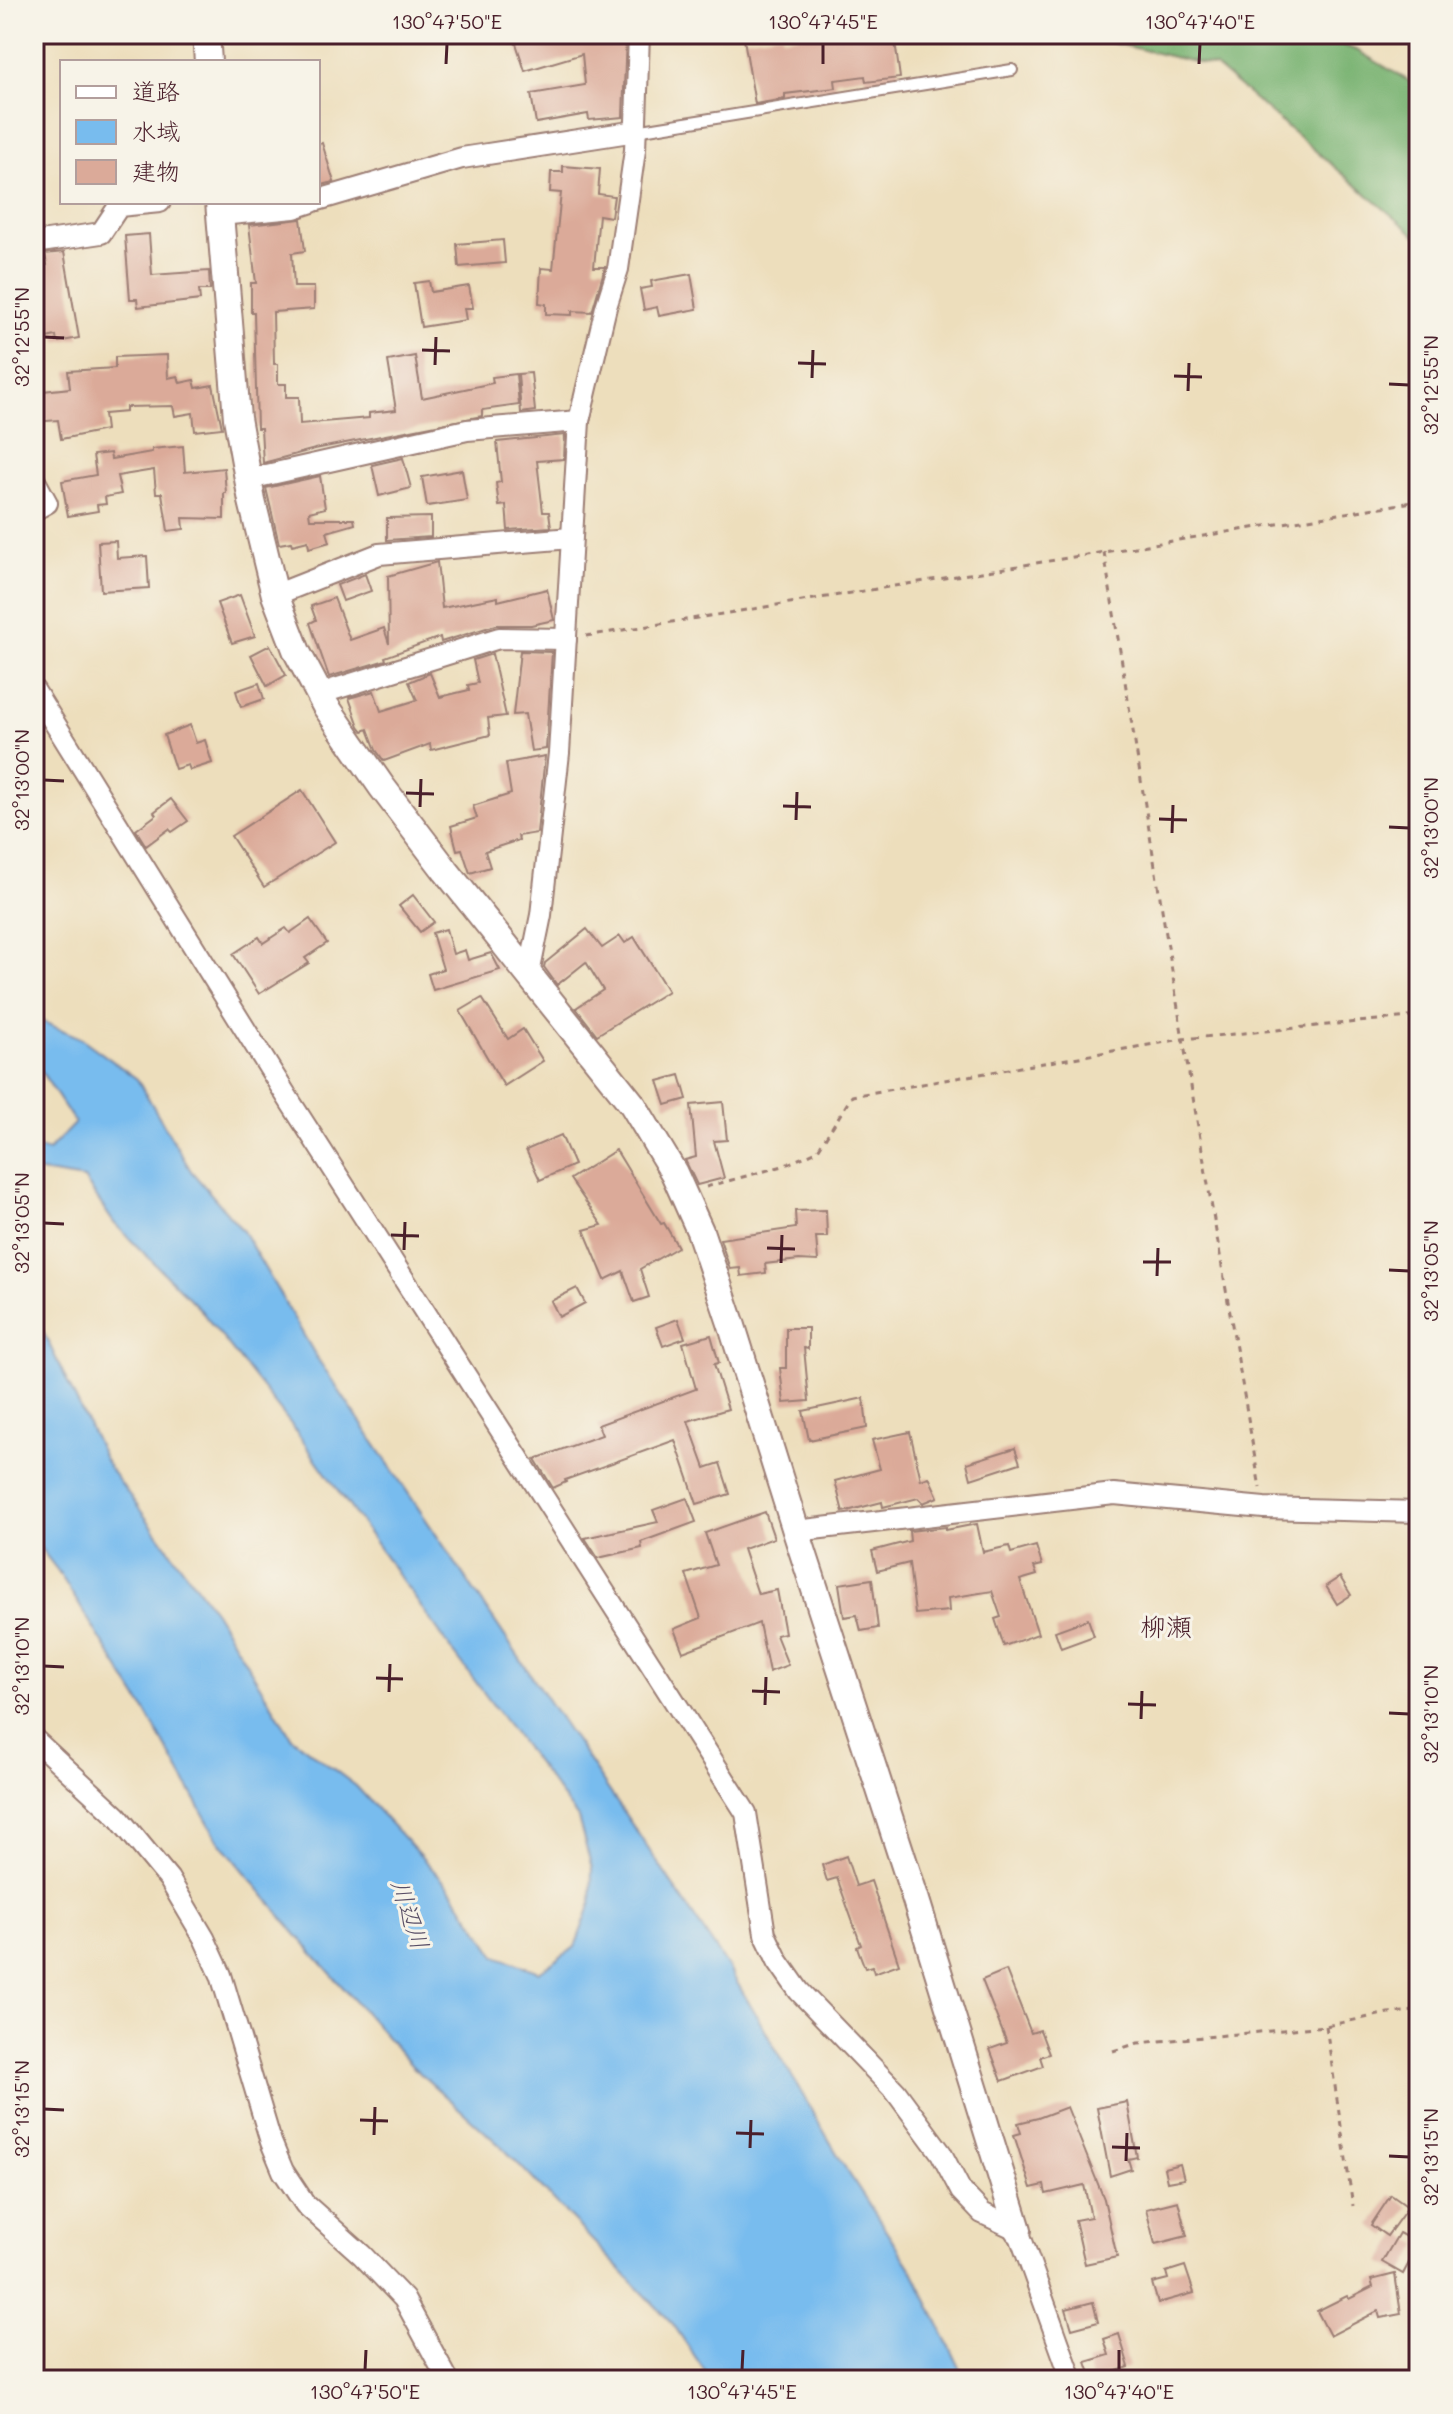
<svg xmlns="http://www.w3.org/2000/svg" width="1453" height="2414" font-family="Mali,'Klee One',sans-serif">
<rect width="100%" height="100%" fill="#f7f3e8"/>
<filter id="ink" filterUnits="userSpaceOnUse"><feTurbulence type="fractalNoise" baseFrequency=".0125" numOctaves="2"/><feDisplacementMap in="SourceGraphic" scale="16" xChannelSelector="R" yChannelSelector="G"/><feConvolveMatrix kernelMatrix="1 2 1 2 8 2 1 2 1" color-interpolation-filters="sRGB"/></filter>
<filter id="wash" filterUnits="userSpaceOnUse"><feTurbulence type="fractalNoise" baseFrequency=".006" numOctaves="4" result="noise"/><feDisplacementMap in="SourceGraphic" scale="32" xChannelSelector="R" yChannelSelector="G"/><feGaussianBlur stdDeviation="1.8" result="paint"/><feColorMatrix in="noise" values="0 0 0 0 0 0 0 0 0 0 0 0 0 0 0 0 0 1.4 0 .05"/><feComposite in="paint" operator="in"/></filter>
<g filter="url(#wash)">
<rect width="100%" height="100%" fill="#eddebc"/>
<!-- forest -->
<path fill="#78b271" stroke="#61684e" stroke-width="2" d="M1075 34H1315L1358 51 1419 87V238L1216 67Z"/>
<!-- water -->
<path fill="#78bcee" stroke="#616e8c" stroke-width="2" d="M34 1018 81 1038 137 1079 191 1171 243 1231 317 1358 728 1967 846 2169 914 2273 966 2380H711L673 2324 505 2150 412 2066 297 1935 217 1838 145 1710 58 1571 34 1540V1313L108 1466 215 1612 292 1738 356 1786 450 1888 496 1956 539 1972 575 1947 591 1903 592 1868 578 1818 454 1653 290 1423 198 1307 114 1223 84 1179 34 1171V1147L48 1151 75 1123 34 1060Z"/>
<g id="blocks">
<!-- building -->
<g fill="#dbaa99">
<path d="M513 34H568L569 39 626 34 623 117 589 120 588 114 536 123 531 94 585 85 582 54 525 71Z"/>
<path d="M777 34H782L783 38 813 34H894L900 78 866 82 865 76 835 80 836 88 785 94V99L755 104 744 39Z"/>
<path d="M322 143 334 182 318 186V144Z"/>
<path d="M563 166 600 169 598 194 614 196 611 217 599 215 594 267H605L592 312 572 311V315L546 314V304L539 303 541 268 553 269 561 193 550 192 551 172H563Z"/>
<path d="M301 219 305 251 292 253 294 287H314V309L273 312 274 364H278V384H286V397H299L300 424 369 418V413L396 410 388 361 415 356 422 398 493 383 492 377 516 374 519 405 482 410V416L315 449 263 463 261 428H257L254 312H251V283H256L249 225Z"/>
<path d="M149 234 152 275 209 271 210 290H199L200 300 138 307 137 299H130L125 236Z"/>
<path d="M503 240 505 263 459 267 457 244Z"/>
<path d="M64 252 79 338 57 342 56 336 37 340 34 326V267L47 265 45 254Z"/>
<path d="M691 274 697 309 659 316 657 307 644 310 640 289 652 287 651 281Z"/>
<path d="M429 281 431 292 469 286 473 308H464L466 320 421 327 414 283Z"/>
<path d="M167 355 168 378 178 376 180 383 194 380 196 388 213 385 222 428 195 431 193 413 175 416 173 406 126 407V412L104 414 106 430 61 439 58 420 34 422V392L70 388 68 371 115 368V357Z"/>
<path d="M531 373 535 411 521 413 518 374Z"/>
<path d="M565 435 564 459 537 461 543 512H549L551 527 508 530 506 505 499 506 496 483 501 482 497 442Z"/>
<path d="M183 446 185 472 224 468 226 493H224V519L183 518 184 529 168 531 162 493H156L154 470 117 476 121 494 105 497 106 504 97 505 98 511 68 516 62 481 96 475 93 455 110 453 111 459 152 452V449Z"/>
<path d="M403 458 411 488 379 496 372 465Z"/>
<path d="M462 470 467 500 427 506 422 477Z"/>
<path d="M320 476 325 508 309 512 310 519H354L355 524 327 532 330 542 309 548 308 541 292 545 291 542 279 544 266 488Z"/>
<path d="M431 517V537L387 540V518Z"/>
<path d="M116 541 117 558 147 556 149 588 101 591 98 542Z"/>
<path d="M437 562 442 608 498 597V601L547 589 554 620 531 625H496L441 642 440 637 385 657 386 660 329 677 310 623 316 620 311 606 334 598 350 640 384 628 389 644 388 576Z"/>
<path d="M365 574 371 591 343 601 337 585Z"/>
<path d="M240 595 255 636 232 643 217 603Z"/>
<path d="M270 645 286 675 267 686 251 655Z"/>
<path d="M520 651 552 652 546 749 531 751 525 714 513 715Z"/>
<path d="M492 654 506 716 488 718 490 735 431 750 430 744 384 761 376 750 368 729 363 731 359 726 349 698 374 691 381 711 417 700 409 682 430 673 440 697 469 690 468 685 478 683 473 660Z"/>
<path d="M259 683 264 699 241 707 236 691Z"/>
<path d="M190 725 196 743 205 740 212 763 190 770 188 765 175 769 164 735Z"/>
<path d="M545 756 537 833 518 836 519 840 485 851 490 867 470 873 462 849 457 850 451 826 477 818 473 806 511 794 506 763Z"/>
<path d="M302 790 335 842 264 887 231 836Z"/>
<path d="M171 799 188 821 172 832 169 829 146 846 136 830 156 815 154 812Z"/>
<path d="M413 895 434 922 420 932 399 906Z"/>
<path d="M310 919 327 943 305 958 309 963 259 994 233 954 259 937 263 943 286 928 290 933Z"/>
<path d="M446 929 453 954 465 950 468 960 491 953 500 970 433 990 428 974 443 969 432 933Z"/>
<path d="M587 929 602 948 620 936 625 943 634 937 668 991 597 1035 576 1008 603 990 586 962 557 985 544 967 545 963Z"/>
<path d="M482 998 508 1039 523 1029 543 1061 504 1086 460 1011Z"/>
<path d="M680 1075 687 1099 666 1105 658 1081Z"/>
<path d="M723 1102 727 1140 714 1141 724 1178 697 1185 685 1160 696 1157 691 1105Z"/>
<path d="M561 1135 574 1165 540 1180 526 1150Z"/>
<path d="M616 1150 661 1224 664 1223 678 1247 640 1269 649 1297 634 1302 623 1271 605 1280 584 1230 602 1225 570 1179Z"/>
<path d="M826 1210 827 1237H816L818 1261 799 1260 765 1264 766 1273 741 1276 740 1268 730 1269 720 1239 796 1228 795 1211Z"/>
<path d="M577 1288 585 1303 559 1317 551 1301Z"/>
<path d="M678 1319 685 1338 663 1346 656 1327Z"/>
<path d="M786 1328H808V1349L804 1348 809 1401 784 1403 780 1368H786Z"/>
<path d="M711 1335 719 1363 714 1364 728 1409 688 1421 705 1468 720 1463 730 1494 697 1504 675 1440 565 1480 566 1482 553 1488 535 1459 602 1435 598 1425 696 1389 683 1343Z"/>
<path d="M864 1398 867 1428 809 1440 803 1411Z"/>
<path d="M910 1432 921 1480 929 1477 938 1497 923 1503 918 1498 883 1507 882 1502 843 1512 835 1481 880 1469 872 1440Z"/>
<path d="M1015 1448 1020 1463 971 1479 967 1463Z"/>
<path d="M687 1498 696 1522 641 1542 642 1548 598 1558 585 1538 658 1522 653 1510Z"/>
<path d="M765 1512 774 1538 743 1549 758 1594 777 1590 785 1633 776 1635 788 1665 769 1672 759 1623 683 1652 674 1629 701 1618 686 1574 716 1565 705 1533Z"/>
<path d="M977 1524 983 1552 1009 1546 1011 1553 1036 1546 1042 1565 1034 1567 1037 1575 1020 1580 1038 1634 1004 1646 995 1619 1001 1617 992 1591 948 1598 949 1611 915 1614 909 1563 877 1571 872 1551 910 1541 909 1531 946 1527V1530Z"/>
<path d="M1340 1577 1351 1595 1337 1604 1326 1586Z"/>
<path d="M872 1579 878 1628 861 1631 857 1615 844 1617 839 1584Z"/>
<path d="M1088 1619 1094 1636 1061 1648 1055 1631Z"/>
<path d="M846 1856 856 1886 871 1881 899 1964 874 1973 872 1966 865 1968 857 1947 861 1945 837 1878 827 1881 822 1865Z"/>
<path d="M1006 1970 1031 2033 1040 2030 1049 2054 1040 2057 1043 2066 1002 2081 990 2049 1007 2043 982 1980Z"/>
<path d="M1127 2102 1137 2157 1128 2159 1131 2169 1110 2176 1097 2108Z"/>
<path d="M1067 2107 1104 2199 1117 2257 1085 2264 1075 2220 1091 2217 1084 2185 1046 2194 1044 2185 1031 2188 1014 2135 1021 2133 1018 2123 1038 2118Z"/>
<path d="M1180 2164 1184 2179 1167 2182 1164 2168Z"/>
<path d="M1391 2195 1408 2207 1387 2236 1371 2225Z"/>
<path d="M1178 2201 1187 2236 1155 2244 1146 2209Z"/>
<path d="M1399 2233 1419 2244 1403 2274 1382 2262Z"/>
<path d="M1185 2266 1194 2293 1158 2303 1152 2283 1168 2279 1166 2272Z"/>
<path d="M1395 2274 1401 2314 1380 2318 1378 2311 1330 2336 1317 2311 1347 2296 1349 2299 1373 2287 1371 2280Z"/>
<path d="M1093 2302 1098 2322 1072 2329 1066 2309Z"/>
<path d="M1119 2334 1129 2367 1092 2379 1086 2362 1109 2355 1104 2339Z"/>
</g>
</g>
</g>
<g filter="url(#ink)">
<use href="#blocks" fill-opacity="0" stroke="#9c7e74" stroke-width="2"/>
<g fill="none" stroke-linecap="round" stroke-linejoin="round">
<defs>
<path id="service" d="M636 131 1012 70"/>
<g id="minor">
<path d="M318 200 462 158 636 131"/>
<path d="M220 215 294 208 312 202"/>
<path d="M34 243 101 233 119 206 160 202"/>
<path d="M34 479 47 503 34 510"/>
<path d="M249 479 467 430 579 421"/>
<path d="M275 595 379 554 571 538"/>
<path d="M34 690 291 1103 746 1813 765 1934 778 1961 799 1991 896 2092 941 2153 961 2191 982 2213 1018 2230 1072 2380"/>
<path d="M319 694 499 638 566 639"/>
<path d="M529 974 541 915 559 753 579 421 606 307 618 269 635 150 639 34"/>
<path d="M796 1531 1114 1494 1264 1508 1419 1512"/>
<path d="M34 1739 117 1816 169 1879 204 1938 221 1975 271 2142 283 2171 305 2204 362 2255 404 2299 448 2380"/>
</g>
<g id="tertiary">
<path d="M206 34 208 62"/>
<path d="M219 202 237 418 252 501 275 595 297 652 325 705 382 787 446 871 633 1105 674 1173 700 1231 731 1323 796 1531 915 1897 1018 2230"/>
</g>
</defs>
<!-- service casing -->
<use href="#service" stroke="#9c7e74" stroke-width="14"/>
<!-- minor casing -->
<use href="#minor" stroke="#9c7e74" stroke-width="24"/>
<!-- tertiary casing -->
<use href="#tertiary" stroke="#9c7e74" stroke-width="30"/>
<!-- path -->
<g stroke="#9c7e74" stroke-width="3" stroke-dasharray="6 6" stroke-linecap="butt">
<path d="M1104 552 1183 1039 1260 1488"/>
<path d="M586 636 1419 501"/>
<path d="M706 1187 783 1166 817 1151 852 1096 1183 1039 1419 1016"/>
<path d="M1326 2026 1353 2206"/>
<path d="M1113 2051 1138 2043 1326 2026 1388 2013 1419 2011"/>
</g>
<!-- service -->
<use href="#service" stroke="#fff" stroke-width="10"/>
<!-- minor -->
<use href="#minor" stroke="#fff" stroke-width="20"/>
<!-- tertiary -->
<use href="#tertiary" stroke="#fff" stroke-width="26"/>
</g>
</g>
<!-- ticks -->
<path fill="none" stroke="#4a1f2b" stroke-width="3" d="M446 64 447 44M823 64V44M1199 64 1200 44M44 337 64 338M422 350 450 351M798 363 826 364M435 365 436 337M1174 376 1202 377M812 378 813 350M1389 384 1409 385M1188 391 1189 363M44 780 64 781M406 793 434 794M783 806 811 807M420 807 421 779M1159 819 1187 820M796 820 797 792M1389 827 1409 828M1172 833 1173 805M44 1223 64 1224M391 1235 419 1236M767 1248 795 1249M404 1250 405 1222M1143 1262H1171M781 1263 782 1235M1389 1270 1409 1271M1157 1276 1158 1248M44 1666 64 1667M376 1678 403 1679M752 1691 780 1692M389 1692 390 1664M1128 1704 1156 1705M765 1705 766 1677M1389 1713 1409 1714M1141 1719 1142 1691M44 2109 64 2110M360 2120 388 2121M736 2133 764 2134M374 2135 375 2107M1112 2147 1140 2148M750 2148 751 2120M1389 2156 1409 2157M1126 2161 1127 2133M365 2370 366 2350M742 2370 743 2350M1119 2370V2350"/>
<g text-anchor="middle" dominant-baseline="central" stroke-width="6" stroke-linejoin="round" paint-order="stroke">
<!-- water labels -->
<g font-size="24" font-style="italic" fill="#584e66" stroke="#f7f3e8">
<text transform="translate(411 1914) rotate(72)">川辺川</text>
</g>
<!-- quarter labels -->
<g font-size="26" fill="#4a1f2b" stroke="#f7f3e8">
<text x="1166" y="1626">柳瀬</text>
</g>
</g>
<!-- margin -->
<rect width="1453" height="2414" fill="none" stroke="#f7f3e8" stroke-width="88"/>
<!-- legend -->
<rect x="60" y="60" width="260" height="144" fill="#f7f3e8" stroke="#b29e9c" stroke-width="2"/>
<rect x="76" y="86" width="40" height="12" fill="#ffffff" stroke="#b29e9c" stroke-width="2"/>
<text x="132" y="100" font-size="24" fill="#4a1f2b">道路</text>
<rect x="76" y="120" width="40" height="24" fill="#78bcee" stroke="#b29e9c" stroke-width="2"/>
<text x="132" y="140" font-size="24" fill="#4a1f2b">水域</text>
<rect x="76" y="160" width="40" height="24" fill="#dbaa99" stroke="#b29e9c" stroke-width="2"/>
<text x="132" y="180" font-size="24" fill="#4a1f2b">建物</text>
<rect x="44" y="44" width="1365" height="2326" fill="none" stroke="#4a1f2b" stroke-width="3"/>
<g font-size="20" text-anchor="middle" fill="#4a1f2b">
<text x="447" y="29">130°47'50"E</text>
<text x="823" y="29">130°47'45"E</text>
<text x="1200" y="29">130°47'40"E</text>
<text transform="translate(22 337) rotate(-90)" y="7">32°12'55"N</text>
<text transform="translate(1431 385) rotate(-90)" y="7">32°12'55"N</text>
<text transform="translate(22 780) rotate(-90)" y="7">32°13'00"N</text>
<text transform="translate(1431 828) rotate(-90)" y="7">32°13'00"N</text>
<text transform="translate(22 1223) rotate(-90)" y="7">32°13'05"N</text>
<text transform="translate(1431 1271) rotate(-90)" y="7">32°13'05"N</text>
<text transform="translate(22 1666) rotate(-90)" y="7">32°13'10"N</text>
<text transform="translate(1431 1714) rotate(-90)" y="7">32°13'10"N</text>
<text transform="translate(22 2109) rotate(-90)" y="7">32°13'15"N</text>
<text transform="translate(1431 2157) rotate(-90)" y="7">32°13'15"N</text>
<text x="365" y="2399">130°47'50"E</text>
<text x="742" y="2399">130°47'45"E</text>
<text x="1119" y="2399">130°47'40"E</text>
</g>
</svg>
